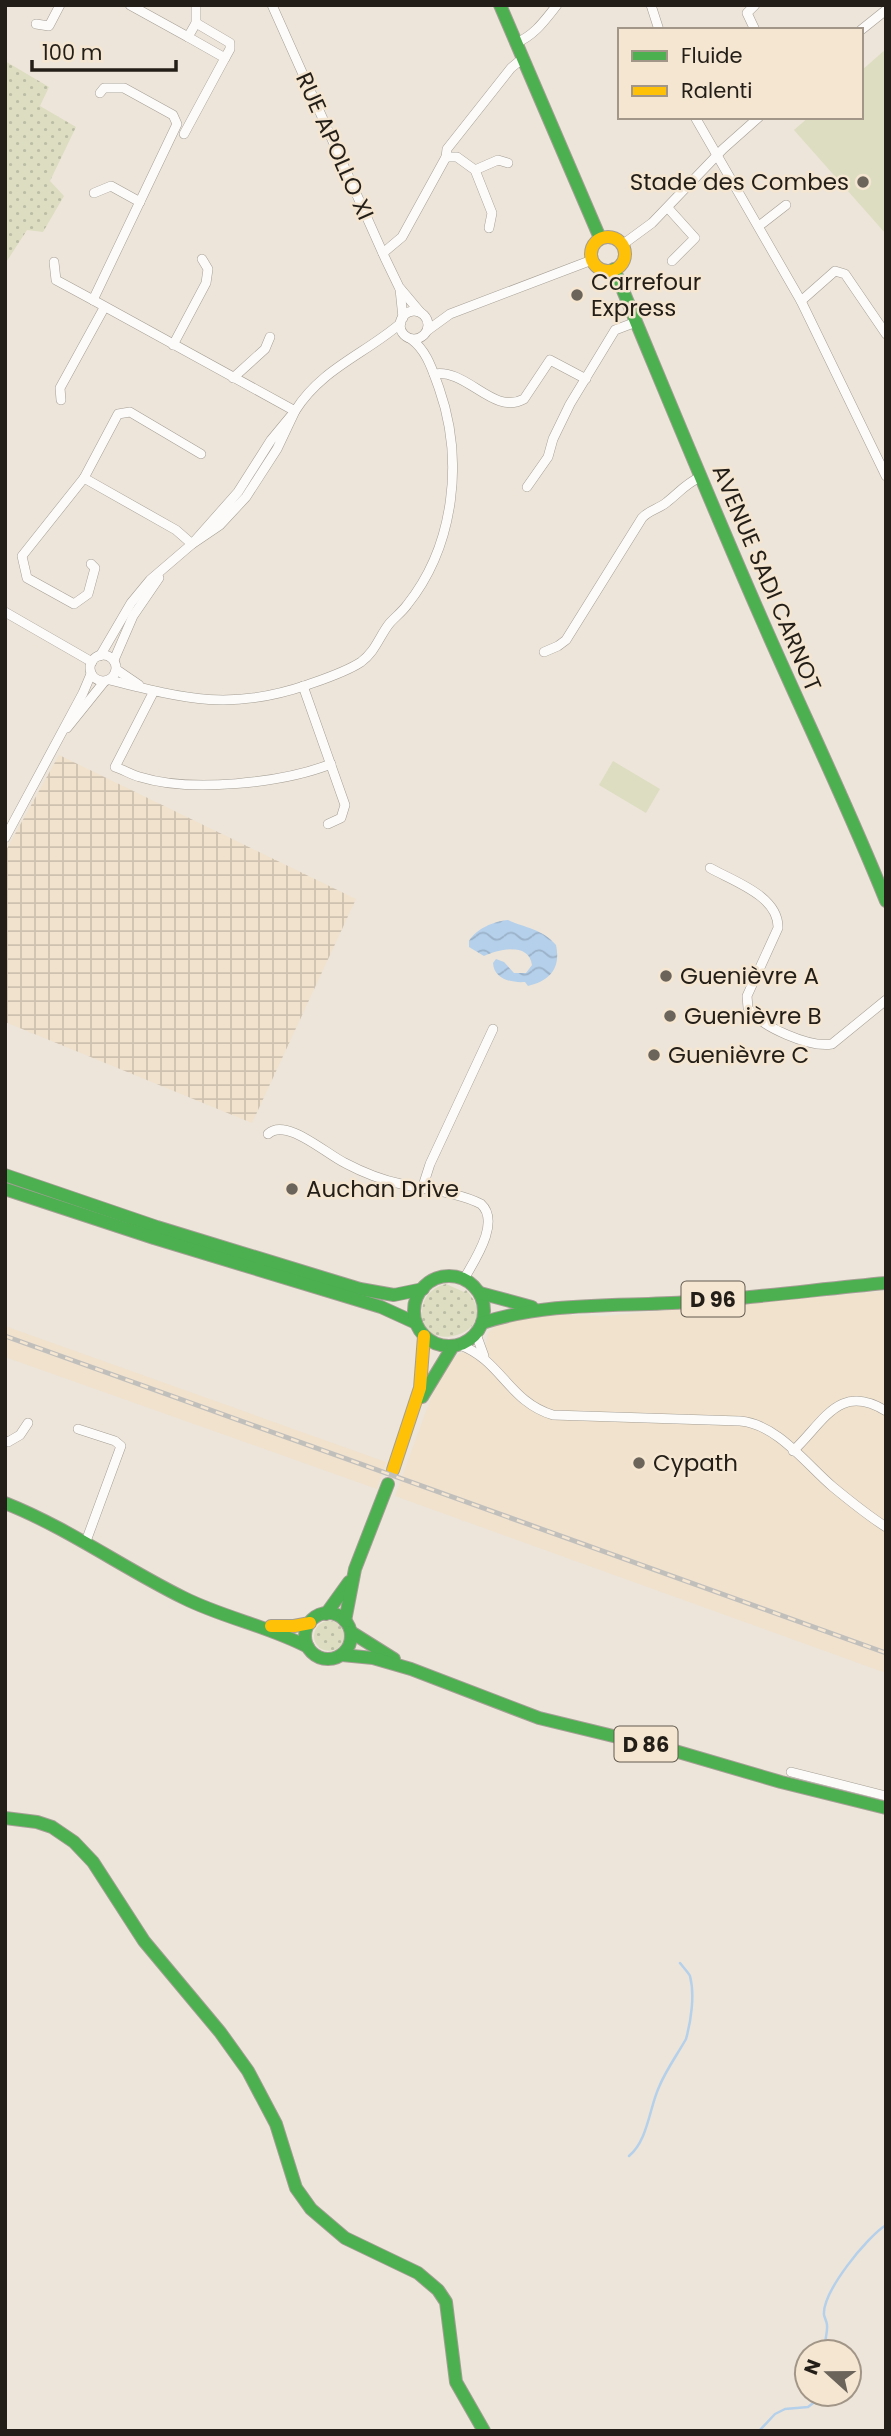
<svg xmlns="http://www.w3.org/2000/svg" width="891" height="2436" font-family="Poppins,sans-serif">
<defs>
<pattern id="industrial-grid" width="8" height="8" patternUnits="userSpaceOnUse" patternTransform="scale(1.75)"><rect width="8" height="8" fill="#f0e2cd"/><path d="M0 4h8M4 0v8" fill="none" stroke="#cec1af"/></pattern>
<pattern id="grass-dots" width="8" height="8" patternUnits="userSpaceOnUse" patternTransform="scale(1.75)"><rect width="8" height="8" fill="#dcddc1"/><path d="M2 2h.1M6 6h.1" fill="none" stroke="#bcbda5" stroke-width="1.8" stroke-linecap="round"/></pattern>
<pattern id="water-waves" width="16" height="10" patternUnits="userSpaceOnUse" patternTransform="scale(1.75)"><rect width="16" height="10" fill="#b5d0eb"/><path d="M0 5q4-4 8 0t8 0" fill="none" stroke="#9bb2c9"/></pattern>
</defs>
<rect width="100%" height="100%" fill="#ede5d9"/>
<!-- built -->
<g fill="#f0e2cd">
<path d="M886 1291V1673L395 1496 432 1395 450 1360 461 1353 485 1348 488 1333 499 1322 541 1314 604 1316Z"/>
<path d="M5 1326 386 1462 377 1489 5 1357Z"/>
</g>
<!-- industrial -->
<path fill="url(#industrial-grid)" d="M59 755 356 899 252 1123 5 1022V852Z"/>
<!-- grass -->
<g fill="url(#grass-dots)">
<path d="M5 61 49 87 40 106 76 127 50 181 64 196 43 232 27 230 5 264Z"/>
<path d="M446 1284 464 1292 466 1290C510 1336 410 1360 423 1305 426 1293 435 1287 446 1284Z"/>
<circle cx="329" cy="1636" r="15"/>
</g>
<!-- pitch -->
<g fill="#dcddc1">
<path d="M886 49V234L794 130 809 117H861V71Z"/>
<path d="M613 761 660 789 646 813 599 785Z"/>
</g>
<!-- water -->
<path fill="url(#water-waves)" d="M508 920C525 928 543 929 556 945 561 968 550 981 528 986L525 982C511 983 494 979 493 963L496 959 504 962 514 973H526L532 965C529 942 499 949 484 956L469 947V941C476 929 494 921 508 920Z"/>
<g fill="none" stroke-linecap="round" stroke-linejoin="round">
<!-- stream -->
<g stroke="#b5d0eb" stroke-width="2.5">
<path d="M629 2156C648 2140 649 2109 659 2087 666 2070 677 2055 686 2039 691 2021 695 1995 690 1976 688 1972 683 1967 680 1963"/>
<path d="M828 2352C822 2342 828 2336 827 2325 827 2322 825 2319 824 2315 822 2292 867 2237 886 2225"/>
<path d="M759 2431 775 2414 785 2409 808 2407 825 2394"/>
</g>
<defs>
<g id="street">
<path d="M130 5 188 37 196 23V5"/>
<path d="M272 5 385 258 399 287 420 312"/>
<path d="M651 5 659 30"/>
<path d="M36 24 49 26 60 5"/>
<path d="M755 30 747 13 755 5"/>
<path d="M861 30 886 10"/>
<path d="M188 37 225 58 230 49V43L196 23"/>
<path d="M516 43C535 35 545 20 557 5"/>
<path d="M100 93 104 88H124L173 115 177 124 93 300 295 411C321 369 365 354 401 323"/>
<path d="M695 117 801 301 886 476"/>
<path d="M184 134 225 58"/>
<path d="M446 157H457L475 170 492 213 489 228"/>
<path d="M475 170 498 160 508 163"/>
<path d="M94 193 111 186 140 202"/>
<path d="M668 208 695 238 672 261"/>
<path d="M759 226 786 205"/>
<path d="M622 245 652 223 723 149 759 117"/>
<path d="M383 253 402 237 446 157 447 149 511 68 523 58"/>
<path d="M54 262 56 280 93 300"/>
<path d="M400 289 403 318"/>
<path d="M801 301 835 271 845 274 886 334"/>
<circle cx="414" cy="325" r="14"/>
<path d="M428 330 450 314 592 260"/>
<path d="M173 345 206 283 208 269 202 259"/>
<path d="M434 374C467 368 493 416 524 399L550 360 586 379"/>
<path d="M233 378 265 349 270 337"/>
<path d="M61 400 60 388 104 308"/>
<path d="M84 478 118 414 130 412 201 454"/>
<path d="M527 487 548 457 553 439 570 404 615 330 636 322"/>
<path d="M91 564 95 568 88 594 74 604 27 578 22 556 84 478 176 530 192 544"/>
<path d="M5 612 92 662"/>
<path d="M544 652 558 646 566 640 642 518C649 510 659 509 667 502 681 491 684 485 700 477"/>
<circle cx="103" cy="668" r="13"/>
<path d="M100 656 131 603 150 580 192 544 220 525 246 497 277 449 295 411 271 440 238 492 192 544"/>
<path d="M114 660 133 616 159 578"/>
<path d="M117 670 139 685"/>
<path d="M110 680C185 699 231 711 307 685 324 679 346 672 361 662 375 652 379 637 389 624 394 618 402 612 407 605 455 545 464 459 439 388 432 369 427 351 411 339"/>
<path d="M303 686 345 805 341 818 328 824"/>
<path d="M154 691 115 767C124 770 132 775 140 777 191 793 282 783 331 764"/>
<path d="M67 728 104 682"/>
<path d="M5 838 83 693 91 674"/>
<path d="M710 868C733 881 779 896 778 928L747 996 748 1008C761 1027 810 1048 832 1044L886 1000"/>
<path d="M268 1134C286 1117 326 1154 345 1163 362 1172 382 1180 401 1184 426 1190 458 1192 481 1204 501 1222 474 1261 464 1279"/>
<path d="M422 1189 430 1164 493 1029"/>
<path d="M476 1334 484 1356"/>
<path d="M460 1345C501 1360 509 1402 553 1415L740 1421C777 1424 806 1464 833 1487 850 1501 867 1515 886 1527"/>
<path d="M78 1429 115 1441 121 1446 85 1544"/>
<path d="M5 1441 8 1442 20 1435 28 1423"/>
<path d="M793 1451C824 1422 839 1382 886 1411"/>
<path d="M791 1772 886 1796"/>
</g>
<g id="fast">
<path d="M500 5 600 238"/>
<path d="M614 269C663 386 711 504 762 620 803 714 848 806 886 901"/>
<path d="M5 1175 157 1227 360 1289 394 1295 423 1289"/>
<path d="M5 1189 154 1238 381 1307 416 1323"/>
<circle cx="449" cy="1311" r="35"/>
<path d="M480 1293 532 1307"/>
<path d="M482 1323C550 1301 619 1307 689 1302 755 1298 820 1289 886 1283"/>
<path d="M422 1397 453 1346"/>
<path d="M5 1503C68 1528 123 1568 184 1598 224 1618 268 1626 308 1647"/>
<circle cx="328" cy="1636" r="23"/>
<path d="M326 1614 349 1582"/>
<path d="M345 1621 355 1569 388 1484"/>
<path d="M351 1632 394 1659"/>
<path d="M342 1655 373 1658 411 1669 539 1718 675 1751 781 1782 886 1808"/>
<path d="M5 1818 37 1822 52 1827 74 1842 93 1862 144 1941 220 2032 248 2071 276 2124 296 2188 311 2209 345 2238 418 2273 438 2290 446 2302 456 2382 484 2431"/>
</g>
<g id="slow">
<circle cx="608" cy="254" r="17"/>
<path d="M393 1470 420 1388 424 1336"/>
<path d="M271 1626H294L310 1623"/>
</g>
</defs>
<!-- street casing -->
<use href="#street" stroke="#a49e95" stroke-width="10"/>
<!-- fast casing -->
<use href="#fast" stroke="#a49e95" stroke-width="14"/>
<!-- slow casing -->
<use href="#slow" stroke="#a49e95" stroke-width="14"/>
<!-- street -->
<use href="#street" stroke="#fcfbf9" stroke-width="9"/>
<!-- fast -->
<use href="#fast" stroke="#4caf50" stroke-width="12"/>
<!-- slow -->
<use href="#slow" stroke="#ffc107" stroke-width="12"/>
<defs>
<path id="rail" d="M5 1336 886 1653"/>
</defs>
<!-- rail casing -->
<use href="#rail" stroke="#c1bfbc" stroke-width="5"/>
<!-- rail -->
<use href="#rail" stroke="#f5e6d1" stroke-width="2.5" stroke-dasharray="8" stroke-linecap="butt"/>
</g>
<!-- markers -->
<g fill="#6a645b" stroke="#f5e6d1" stroke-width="2.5">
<circle cx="863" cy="182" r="7"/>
<circle cx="577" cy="295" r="7"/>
<circle cx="666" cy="976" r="7"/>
<circle cx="670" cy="1016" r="7"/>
<circle cx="654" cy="1055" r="7"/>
<circle cx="292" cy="1189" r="7"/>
<circle cx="639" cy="1463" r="7"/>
</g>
<g text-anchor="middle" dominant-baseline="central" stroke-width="5" stroke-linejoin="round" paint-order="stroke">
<!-- shield labels -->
<g fill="#f5e6d1" stroke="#625a4f" stroke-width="2">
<rect x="681.5" y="1281.5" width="63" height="35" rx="5"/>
<rect x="614.5" y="1726.5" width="63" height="35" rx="5"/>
</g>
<g font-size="21" font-weight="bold" fill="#231e17">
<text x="713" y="1299">D 96</text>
<text x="646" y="1744">D 86</text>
</g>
<!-- street labels -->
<g font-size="23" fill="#231e17" stroke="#f5e6d1">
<text transform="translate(335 146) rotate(66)">RUE APOLLO XI</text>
<text transform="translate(767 578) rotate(67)">AVENUE SADI CARNOT</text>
</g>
<!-- poi labels -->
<g font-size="23" fill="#231e17" stroke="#f5e6d1" text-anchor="start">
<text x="849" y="182" text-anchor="end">Stade des Combes</text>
<text x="591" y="282">Carrefour<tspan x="591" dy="26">Express</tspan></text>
<text x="680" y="976">Guenièvre A</text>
<text x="684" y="1016">Guenièvre B</text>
<text x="668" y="1055">Guenièvre C</text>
<text x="306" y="1189">Auchan Drive</text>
<text x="653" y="1463">Cypath</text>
</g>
</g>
<!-- border -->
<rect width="891" height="2436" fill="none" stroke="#231e17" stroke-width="14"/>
<!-- legend -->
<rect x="618" y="28" width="245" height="91" fill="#f5e6d1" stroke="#a19687" stroke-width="2"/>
<rect x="632" y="51" width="35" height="10" fill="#4caf50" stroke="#a19687" stroke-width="2"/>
<text x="681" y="63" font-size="21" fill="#231e17">Fluide</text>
<rect x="632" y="86" width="35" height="10" fill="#ffc107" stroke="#a19687" stroke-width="2"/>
<text x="681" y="98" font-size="21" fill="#231e17">Ralenti</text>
<!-- north arrow -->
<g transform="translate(828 2373) rotate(291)"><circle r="33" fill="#f5e6d1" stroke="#a19687" stroke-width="2"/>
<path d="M0-5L12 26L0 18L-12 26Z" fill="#6a645b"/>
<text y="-10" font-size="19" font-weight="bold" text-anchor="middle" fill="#231e17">N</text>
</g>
<!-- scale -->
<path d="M32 60v10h144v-10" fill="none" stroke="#231e17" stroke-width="3.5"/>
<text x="42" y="60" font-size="21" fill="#231e17" stroke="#f5e6d1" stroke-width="5" paint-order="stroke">100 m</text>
</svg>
